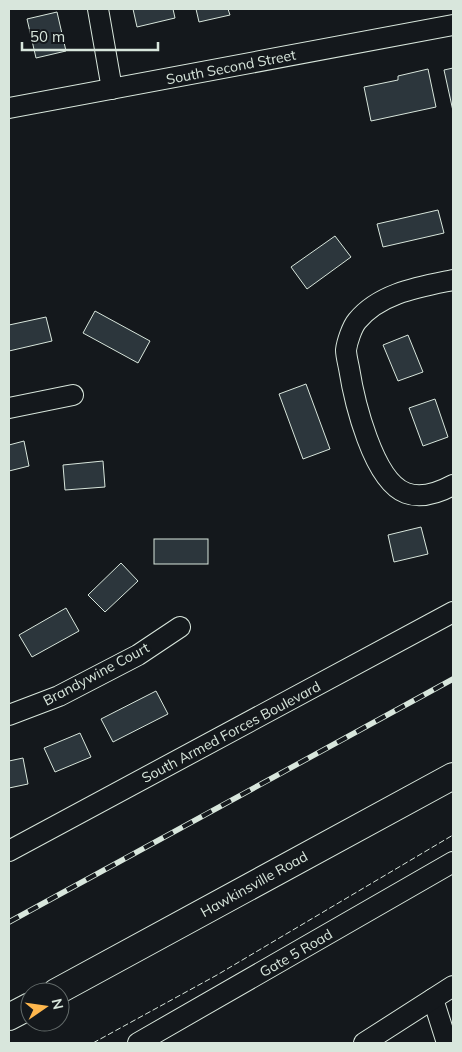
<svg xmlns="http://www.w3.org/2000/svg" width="462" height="1052" font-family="Mulish,sans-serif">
<rect width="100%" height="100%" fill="#14181c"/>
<!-- building -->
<g fill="#2c363c" stroke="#d8e6dc">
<path d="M133 9H173L175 18 137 27Z"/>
<path d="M196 9H228L230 15 199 22Z"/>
<path d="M57 12 66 51 36 58 27 19Z"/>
<path d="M453 68V111L444 70Z"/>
<path d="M428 69 436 107 371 121 364 87 398 80V76Z"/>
<path d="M438 210 444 233 383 247 377 224Z"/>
<path d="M335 236 351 257 307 289 291 267Z"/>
<path d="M95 311 150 341 138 363 83 333Z"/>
<path d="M46 317 52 341 9 351V325Z"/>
<path d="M408 335 423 372 398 381 383 345Z"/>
<path d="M306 384 330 449 303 459 279 394Z"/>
<path d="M435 399 448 437 423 446 409 408Z"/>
<path d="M24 441 29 466 9 471V445Z"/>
<path d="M103 461 105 487 65 490 63 465Z"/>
<path d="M421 527 428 554 394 562 388 535Z"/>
<rect x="154" y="539" width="54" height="25"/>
<path d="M121 563 138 581 105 612 88 595Z"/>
<path d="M66 608 79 631 32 657 19 635Z"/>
<path d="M156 691 168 714 113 742 101 719Z"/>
<path d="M80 733 91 757 55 772 44 748Z"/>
<path d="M23 758 28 784 9 788V761Z"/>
</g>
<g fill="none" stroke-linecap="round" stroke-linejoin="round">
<defs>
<g id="minor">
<path d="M98 9 112 89"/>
<path d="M9 108 453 25"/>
<path d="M453 280C419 287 380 293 357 321 352 327 347 342 346 350 346 355 348 363 349 368 354 400 373 481 406 493 422 499 440 492 453 485"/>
<path d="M9 408 73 395"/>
<path d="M9 715 59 696 138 655 180 627"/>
<path d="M9 851 453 612"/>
<path d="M433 999 447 1043"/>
<path d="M138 1043 453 862"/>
<path d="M364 1043 453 986"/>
</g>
<g id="major">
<path d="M56 992 453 776"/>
<path d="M9 1017 30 1006"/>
</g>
</defs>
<!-- minor casing -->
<use href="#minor" stroke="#d8e6dc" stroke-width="22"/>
<!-- major casing -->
<use href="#major" stroke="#d8e6dc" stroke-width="28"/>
<!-- minor -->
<use href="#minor" stroke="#14181c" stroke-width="20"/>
<!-- major -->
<use href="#major" stroke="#14181c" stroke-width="26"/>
<defs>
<path id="rail" d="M9 922 453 679"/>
</defs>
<!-- rail casing -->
<use href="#rail" stroke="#d8e6dc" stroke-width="5.5"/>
<!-- rail -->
<use href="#rail" stroke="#14181c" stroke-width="4" stroke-dasharray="11" stroke-linecap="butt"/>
<!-- fence -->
<path stroke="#d8e6dc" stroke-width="1" stroke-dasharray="6 2.5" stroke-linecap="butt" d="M93 1043 217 975 453 835"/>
</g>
<g text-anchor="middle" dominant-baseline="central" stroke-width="4" stroke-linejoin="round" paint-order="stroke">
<!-- street labels -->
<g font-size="14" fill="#d8e6dc" stroke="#14181c">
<text transform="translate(231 67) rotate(-11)">South Second Street</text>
<text transform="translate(96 674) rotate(-28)">Brandywine Court</text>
<text transform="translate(231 732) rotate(-28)">South Armed Forces Boulevard</text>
<text transform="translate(254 884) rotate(-29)">Hawkinsville Road</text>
<text transform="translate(296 953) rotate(-30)">Gate 5 Road</text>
</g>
</g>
<!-- border -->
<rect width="462" height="1052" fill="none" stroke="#d8e6dc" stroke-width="20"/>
<!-- north arrow -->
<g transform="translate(45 1007) rotate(77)"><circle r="24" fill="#14181c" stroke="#626a69"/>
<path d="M0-4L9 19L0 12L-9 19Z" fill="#ffb74d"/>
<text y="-8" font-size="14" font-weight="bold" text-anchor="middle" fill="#d8e6dc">N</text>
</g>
<!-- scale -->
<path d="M22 42v8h136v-8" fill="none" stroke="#d8e6dc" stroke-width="2.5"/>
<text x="30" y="42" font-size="15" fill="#d8e6dc" stroke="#14181c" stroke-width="4" paint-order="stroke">50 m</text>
</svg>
